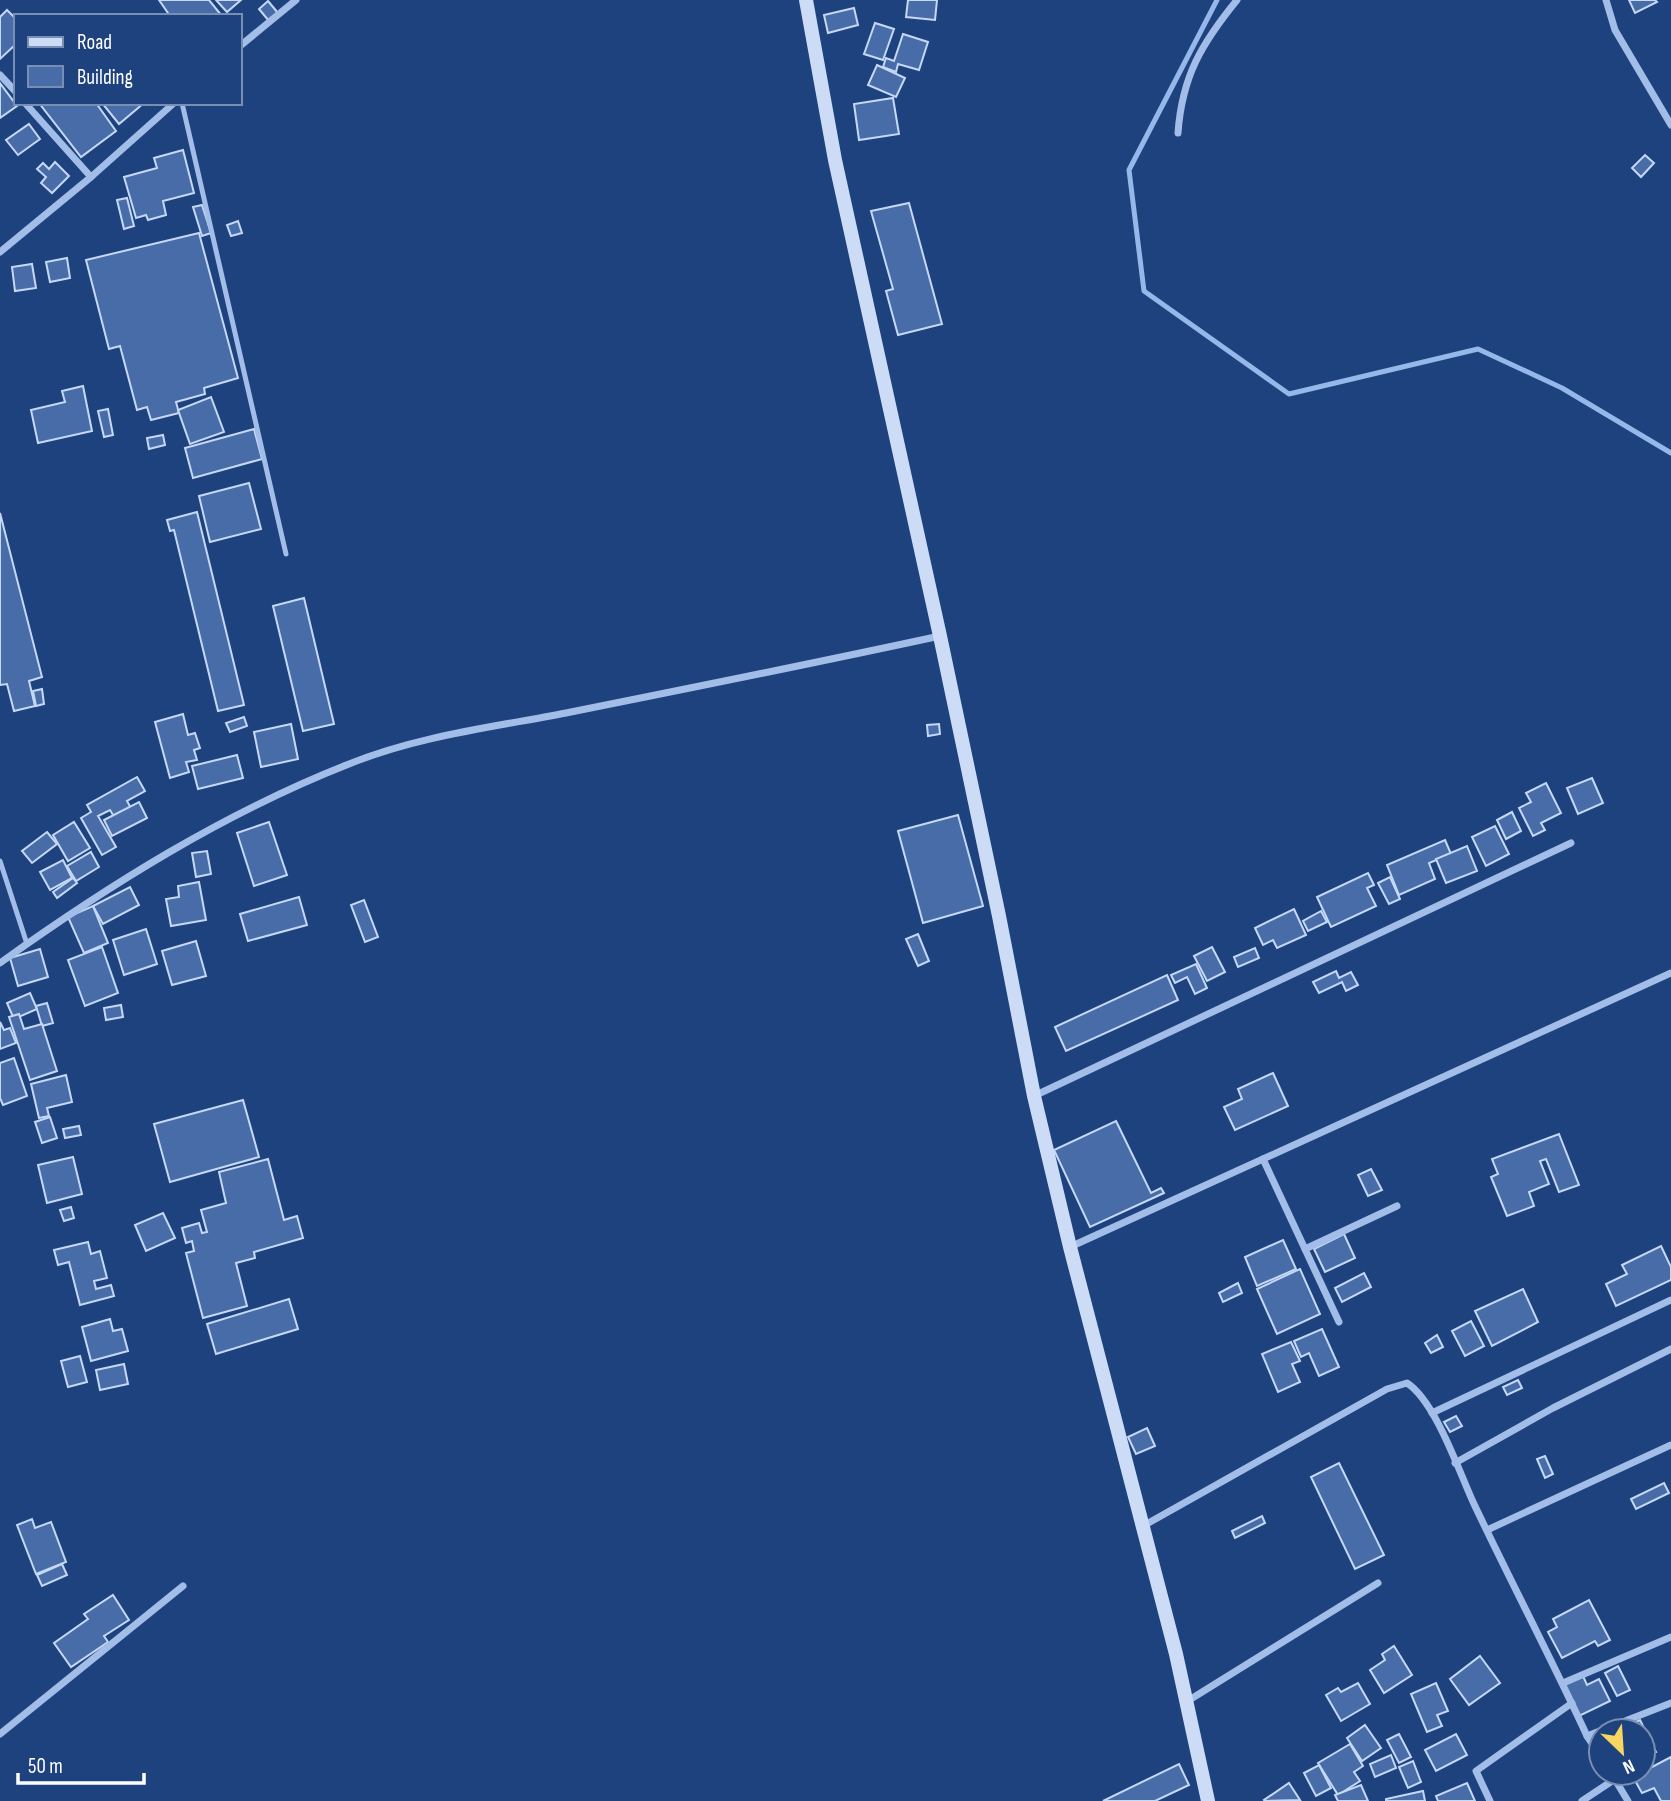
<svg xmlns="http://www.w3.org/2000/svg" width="1671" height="1801" font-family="'Sofia Sans Condensed',sans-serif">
<rect width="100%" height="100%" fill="#1e427e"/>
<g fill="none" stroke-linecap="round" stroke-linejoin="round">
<!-- stream -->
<path stroke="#95b7e9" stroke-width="5" d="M1217 0 1129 170 1144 291 1289 394 1478 349 1562 388 1671 453"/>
</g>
<!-- building -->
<g fill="#476ca8" stroke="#c5d8f6" stroke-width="2">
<path d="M159 0H209L222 16H170Z"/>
<path d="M216 0H241L227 12Z"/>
<path d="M908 0H937L935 20 906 17Z"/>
<path d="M1629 0H1655L1657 2 1635 13Z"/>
<path d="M268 1 278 13 269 21 259 9Z"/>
<path d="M854 8 858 25 828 33 824 15Z"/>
<path d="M7 10 16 19V44L0 59V17Z"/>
<path d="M875 23 894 29 883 60 864 54Z"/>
<path d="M903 34 928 42 919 70 898 64 896 72 883 67 886 58 894 61Z"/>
<path d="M877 65 905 78 896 97 868 85Z"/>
<path d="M0 83 17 106 0 118Z"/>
<path d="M893 98 899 134 859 140 854 104Z"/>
<path d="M39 103H96L116 131 81 157Z"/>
<path d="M102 103H144L119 124Z"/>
<path d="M29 124 40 139 18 155 6 140Z"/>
<path d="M183 150 194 193 163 201 166 215 148 220 146 215 136 218 124 177 157 168 154 158Z"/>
<path d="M1645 155 1654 163 1641 177 1632 168Z"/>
<path d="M55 162 69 176 52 193 41 183 46 177 37 169 43 163 49 169Z"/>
<path d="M127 198 134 226 124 229 117 200Z"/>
<path d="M909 203 942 324 898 335 886 291 893 289 871 211Z"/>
<path d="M202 205 211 233 202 236 193 207Z"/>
<path d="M238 221 242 233 231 236 227 225Z"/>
<path d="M199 233 238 378 204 388 205 394 176 402 179 413 151 420 147 407 137 410 120 346 109 349 86 260Z"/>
<path d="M67 258 70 278 50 282 46 262Z"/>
<path d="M32 264 36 288 15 291 12 267Z"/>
<path d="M83 386 92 431 38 443 31 410 65 402 62 391Z"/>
<path d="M211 397 224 432 190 444 178 410Z"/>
<path d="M108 409 113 435 104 437 98 411Z"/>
<path d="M254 429 262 459 193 478 185 448Z"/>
<path d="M163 435 165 445 149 449 147 438Z"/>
<path d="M249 483 261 529 210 542 199 496Z"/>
<path d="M197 512 244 705 218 711 174 530 170 531 167 520Z"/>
<path d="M0 513 42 677 29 681 35 706 14 711 7 684 0 685Z"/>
<path d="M304 598 334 724 303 731 273 606Z"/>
<path d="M42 689 44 704 36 706 33 691Z"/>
<path d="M183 714 188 735 195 733 200 748 194 750 197 760 186 762 189 772 170 778 155 722Z"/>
<path d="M244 717 247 726 230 732 226 723Z"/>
<path d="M291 724 298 759 261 767 254 732Z"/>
<path d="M939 724 940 734 928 736 927 725Z"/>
<path d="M237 755 243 778 198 789 192 766Z"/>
<path d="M137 777 145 791 127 801 137 819 121 828 110 810 98 816 116 847 102 855 81 818 91 812 87 805Z"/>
<path d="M1592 778 1603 803 1578 814 1567 788Z"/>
<path d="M1546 783 1561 813 1541 823 1545 830 1533 836 1519 808 1531 802 1526 793Z"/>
<path d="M139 802 147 818 112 836 104 820Z"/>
<path d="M1512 812 1521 831 1506 839 1497 820Z"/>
<path d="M958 815 983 906 923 923 898 831Z"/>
<path d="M74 822 90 848 68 861 53 835Z"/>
<path d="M269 822 287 875 254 886 237 833Z"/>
<path d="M1495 826 1509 854 1486 866 1472 837Z"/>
<path d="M47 832 57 844 32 863 22 851Z"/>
<path d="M1445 840 1451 854 1429 863 1435 879 1399 895 1387 865Z"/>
<path d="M1467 846 1477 871 1446 883 1436 859Z"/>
<path d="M207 851 211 874 196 877 192 853Z"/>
<path d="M91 852 99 867 76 881 67 866Z"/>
<path d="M63 860 72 878 50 890 40 872Z"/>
<path d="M1368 873 1374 885 1367 888 1376 906 1331 927 1317 897Z"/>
<path d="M1390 877 1400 899 1389 904 1378 883Z"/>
<path d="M73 878 77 883 57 898 53 892Z"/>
<path d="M199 882 206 920 171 926 166 899 179 897 178 886Z"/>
<path d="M130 887 139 905 103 924 93 906Z"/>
<path d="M299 897 307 925 248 941 240 914Z"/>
<path d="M364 900 378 937 365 942 351 905Z"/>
<path d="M93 906 108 943 84 953 68 917Z"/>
<path d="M1294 909 1306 935 1277 948 1273 940 1263 945 1255 928Z"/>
<path d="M1321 911 1327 922 1308 931 1303 921Z"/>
<path d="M146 929 157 964 124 975 113 940Z"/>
<path d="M918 934 929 961 918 966 906 939Z"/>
<path d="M196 941 206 976 172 985 162 951Z"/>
<path d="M102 947 118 993 85 1006 68 960Z"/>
<path d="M1212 947 1225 972 1207 981 1194 956Z"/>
<path d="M1255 948 1259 958 1238 967 1234 957Z"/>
<path d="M40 949 48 977 18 986 10 958Z"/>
<path d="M1196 964 1207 988 1195 994 1187 977 1175 983 1171 975Z"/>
<path d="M1336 971 1339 978 1351 972 1358 985 1346 991 1342 982 1319 993 1313 982Z"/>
<path d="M1167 975 1178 1000 1066 1051 1055 1027Z"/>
<path d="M30 993 37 1009 14 1019 7 1003Z"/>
<path d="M47 1003 53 1023 42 1026 36 1006Z"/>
<path d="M121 1005 123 1017 106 1020 104 1008Z"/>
<path d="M19 1014 24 1029 42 1024 57 1071 30 1080 9 1017Z"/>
<path d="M0 1022 4 1030 10 1028 16 1043 0 1049Z"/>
<path d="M14 1058 27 1096 3 1105 0 1098V1063Z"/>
<path d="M1273 1073 1288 1106 1235 1130 1224 1107 1242 1099 1238 1089Z"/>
<path d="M66 1075 72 1102 47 1108 49 1116 39 1118 31 1084Z"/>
<path d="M243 1100 259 1157 170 1182 154 1124Z"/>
<path d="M50 1117 57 1138 42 1143 35 1122Z"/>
<path d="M1116 1121 1151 1193 1161 1188 1164 1193 1090 1227 1054 1150Z"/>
<path d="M79 1126 81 1135 65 1138 63 1129Z"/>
<path d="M1559 1134 1579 1185 1559 1192 1546 1159 1540 1161 1549 1184 1529 1192 1534 1206 1507 1216 1491 1177 1498 1174 1492 1159Z"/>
<path d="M73 1157 82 1194 47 1203 38 1165Z"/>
<path d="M268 1159 284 1220 297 1216 303 1238 254 1252 255 1258 236 1263 247 1306 203 1318 186 1253 194 1251 192 1241 186 1243 182 1228 199 1223 202 1233 207 1232 201 1210 226 1203 219 1172Z"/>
<path d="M1371 1169 1382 1190 1368 1196 1358 1175Z"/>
<path d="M71 1207 74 1218 64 1221 60 1210Z"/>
<path d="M163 1213 175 1238 146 1251 135 1225Z"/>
<path d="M1344 1234 1355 1258 1325 1272 1314 1249Z"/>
<path d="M1283 1240 1296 1269 1257 1286 1245 1257Z"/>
<path d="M88 1242 91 1254 100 1251 107 1278 94 1281 96 1289 111 1285 114 1296 80 1305 69 1262 58 1265 54 1250Z"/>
<path d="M1661 1246 1671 1267V1280L1616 1306 1606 1284 1627 1274 1622 1265Z"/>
<path d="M1300 1269 1320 1314 1277 1334 1257 1289Z"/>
<path d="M1364 1273 1371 1287 1342 1302 1335 1288Z"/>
<path d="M1238 1283 1242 1293 1223 1302 1219 1293Z"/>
<path d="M1523 1289 1538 1322 1492 1346 1475 1311Z"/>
<path d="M289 1299 298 1329 216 1354 207 1324Z"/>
<path d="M110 1319 113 1331 122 1329 128 1351 91 1361 82 1327Z"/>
<path d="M1471 1321 1484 1346 1465 1356 1452 1331Z"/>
<path d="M1322 1329 1339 1367 1319 1376 1309 1353 1301 1357 1294 1341Z"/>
<path d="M1437 1335 1443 1347 1431 1353 1425 1343Z"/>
<path d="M1291 1342 1300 1361 1292 1364 1300 1382 1278 1392 1262 1354Z"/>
<path d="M80 1356 87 1382 68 1387 61 1361Z"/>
<path d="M124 1364 128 1384 100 1390 96 1370Z"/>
<path d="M1518 1380 1522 1388 1507 1395 1503 1387Z"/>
<path d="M1456 1416 1462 1426 1450 1432 1444 1422Z"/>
<path d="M1147 1428 1155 1446 1136 1454 1128 1437Z"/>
<path d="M1545 1456 1553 1474 1545 1478 1537 1459Z"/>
<path d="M1339 1463 1384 1555 1355 1569 1311 1477Z"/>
<path d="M1664 1483 1669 1493 1636 1509 1631 1499Z"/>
<path d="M1262 1516 1265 1523 1235 1538 1232 1531Z"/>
<path d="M32 1519 35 1528 51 1522 66 1562 36 1574 17 1525Z"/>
<path d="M62 1564 67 1575 42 1586 37 1575Z"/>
<path d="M113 1595 129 1620 104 1636 108 1642 71 1667 54 1643 88 1619 84 1614Z"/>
<path d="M1589 1600 1610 1640 1598 1646 1595 1641 1562 1658 1548 1632 1557 1627 1553 1619Z"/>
<path d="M1394 1646 1412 1675 1384 1693 1370 1670 1385 1660 1382 1654Z"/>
<path d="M1480 1656 1500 1683 1469 1705 1450 1679Z"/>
<path d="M1618 1666 1630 1690 1617 1696 1605 1673Z"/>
<path d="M1583 1676 1587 1685 1599 1679 1610 1701 1579 1716 1564 1685Z"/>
<path d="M1358 1683 1370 1704 1341 1721 1326 1695 1338 1688 1341 1692Z"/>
<path d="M1436 1683 1448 1711 1437 1715 1442 1726 1427 1732 1411 1694Z"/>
<path d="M1640 1720 1656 1752 1643 1758V1731H1622L1621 1729Z"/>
<path d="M1365 1725 1381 1748 1362 1761 1347 1738Z"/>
<path d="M1399 1734 1411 1757 1399 1763 1387 1740Z"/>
<path d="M1456 1734 1467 1755 1436 1771 1425 1750Z"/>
<path d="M1350 1744 1363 1766 1354 1772 1360 1781 1338 1795 1318 1763Z"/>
<path d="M1391 1755 1396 1768 1375 1777 1370 1764Z"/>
<path d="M1671 1757V1801H1661L1654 1788 1642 1793 1633 1777Z"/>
<path d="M1413 1761 1421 1782 1408 1788 1399 1767Z"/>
<path d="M1179 1764 1189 1785 1155 1801H1103Z"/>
<path d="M1319 1765 1331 1788 1316 1796 1304 1773Z"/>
<path d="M1289 1783 1300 1800 1265 1801 1264 1800Z"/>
<path d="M1467 1783 1475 1801H1438L1436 1796Z"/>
<path d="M1361 1785 1368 1801H1338L1335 1795Z"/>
<path d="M1423 1791 1425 1801H1386V1799Z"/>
</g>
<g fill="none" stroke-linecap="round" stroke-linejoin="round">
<!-- lane -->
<g stroke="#a2bde8" stroke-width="5">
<path d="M182 103 286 554"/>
<path d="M0 861 27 944"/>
</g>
<!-- street -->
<g stroke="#a2bde8" stroke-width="7">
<path d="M1606 0 1615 30 1671 125"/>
<path d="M240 46 296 0"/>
<path d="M0 75 16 92"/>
<path d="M25 103 91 177"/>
<path d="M1178 133C1182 76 1202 43 1237 0"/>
<path d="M0 252 91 177 174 103"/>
<path d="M0 963C109 885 224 813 349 764 417 736 494 727 566 713 691 688 815 663 940 636"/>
<path d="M1034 1096 1571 843"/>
<path d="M1263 1159 1339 1322"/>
<path d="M1070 1247 1671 973"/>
<path d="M1305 1249 1397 1206"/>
<path d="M1432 1413 1671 1300"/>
<path d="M1455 1463 1553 1408 1671 1349"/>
<path d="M1143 1526 1387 1389 1407 1383C1436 1402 1459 1472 1474 1504 1511 1582 1551 1658 1587 1736L1601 1757"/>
<path d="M1487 1530 1671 1445"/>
<path d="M1563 1683 1671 1637"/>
<path d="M1186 1702 1378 1583"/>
<path d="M0 1734 183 1586"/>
<path d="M1587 1736 1671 1703"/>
<path d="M1611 1773 1628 1801"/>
<path d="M1490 1801 1476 1771 1572 1703"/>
<path d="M1582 1801 1615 1779"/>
</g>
<!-- secondary -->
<path stroke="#ccdcf6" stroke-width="14" d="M806 0 835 160 940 636 999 916 1034 1096 1070 1247 1176 1654 1208 1801"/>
</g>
<!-- legend -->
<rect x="14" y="14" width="228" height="91" fill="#1e427e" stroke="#788eb2" stroke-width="2"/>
<rect x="28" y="37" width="35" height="10" fill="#ccdcf6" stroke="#788eb2" stroke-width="2"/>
<text x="77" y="49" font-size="21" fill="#ffffff">Road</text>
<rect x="28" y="66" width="35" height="21" fill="#476ca8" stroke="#788eb2" stroke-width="2"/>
<text x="77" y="84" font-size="21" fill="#ffffff">Building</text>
<!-- north arrow -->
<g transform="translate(1622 1752) rotate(155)"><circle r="33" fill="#1e427e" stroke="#788eb2" stroke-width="2"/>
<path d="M0-5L12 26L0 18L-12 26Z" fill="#f7d561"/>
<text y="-10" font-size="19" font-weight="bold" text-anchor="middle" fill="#ffffff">N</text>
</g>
<!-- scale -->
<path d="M18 1773v10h126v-10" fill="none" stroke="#ffffff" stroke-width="3.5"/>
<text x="28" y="1773" font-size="21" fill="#ffffff" stroke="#1e427e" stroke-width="5" paint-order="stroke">50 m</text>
</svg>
